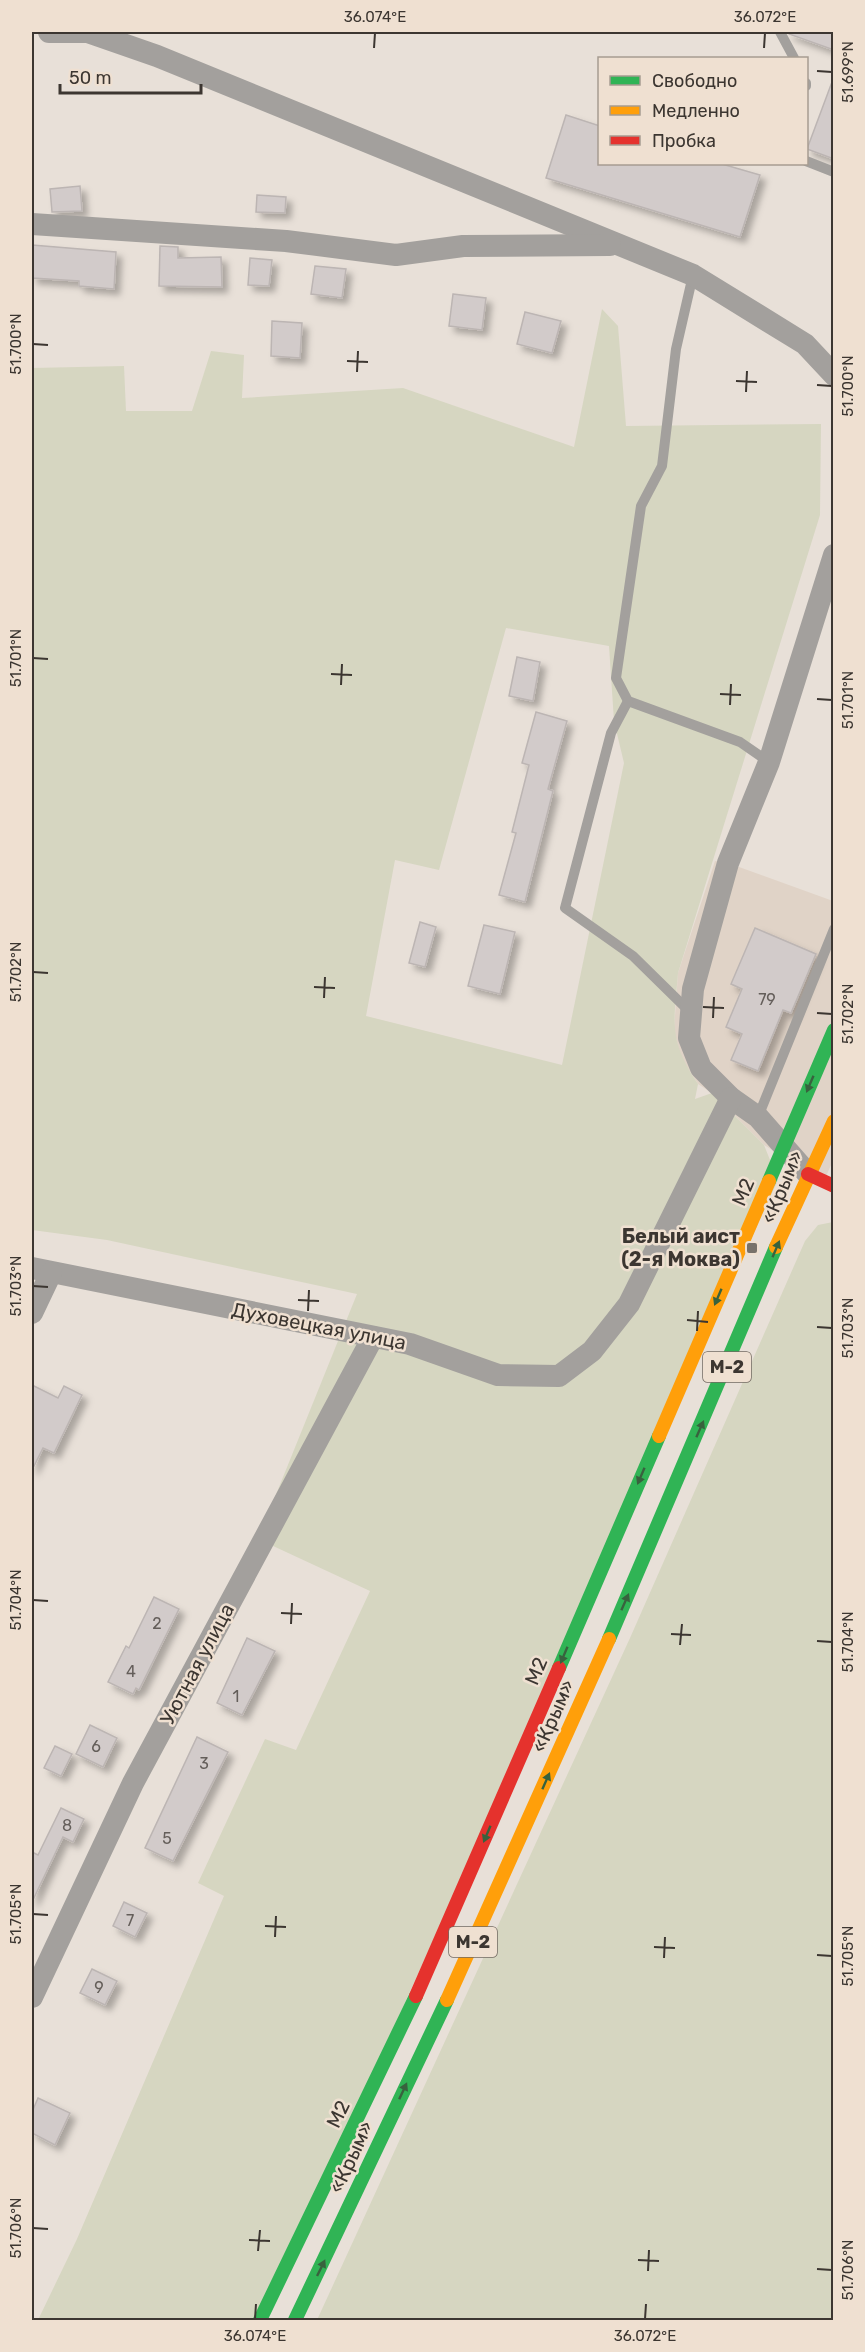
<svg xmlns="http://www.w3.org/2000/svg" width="865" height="2352" font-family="Rubik,sans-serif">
<defs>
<filter id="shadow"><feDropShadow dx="5.5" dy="5.5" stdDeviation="3" flood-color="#0004"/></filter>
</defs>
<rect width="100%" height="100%" fill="#e8e0d8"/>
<!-- commercial -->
<path fill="#e0d3c7" d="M715 861 728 863 833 901 834 1158 824 1181 764 1145 712 1093 698 1084 681 1058 674 1030 678 973Z"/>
<!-- green -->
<g fill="#d6d6c1" fill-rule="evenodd">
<path d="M602 309 618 326 626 426 821 424 820 515 678 973C674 1024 668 1039 698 1084L695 1099 712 1093 764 1145 778 1180 261 2320H38L77 2239 224 1896 198 1883 265 1739 296 1750 370 1591 258 1539 357 1294 107 1240 32 1230V368L124 366 126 411H192L211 351 244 355 242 398 403 388 574 447ZM506 628 609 646 614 721 624 763 562 1065 366 1016 395 860 439 870Z"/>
<path d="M833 1222V2320H317L630 1638 805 1241 818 1225Z"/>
</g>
<!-- building -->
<g fill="#d2cbca" stroke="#bcb5b3" stroke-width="1.5" filter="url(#shadow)">
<path d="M788 32H834V50L789 34Z"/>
<path d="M832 82H834V159L807 149Z"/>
<path d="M566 115 600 126V164H722L760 175 740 237 546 178Z"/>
<path d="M80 186 82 211 52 212 50 189Z"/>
<path d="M257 195 286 197 285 213 256 212Z"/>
<path d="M32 245 116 252 114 289 79 286V281L32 278Z"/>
<path d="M160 246 178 247V258L221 257 222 287 159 286Z"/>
<path d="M250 258 272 260 269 286 248 285Z"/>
<path d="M315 266 346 269 342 298 311 294Z"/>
<path d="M453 294 486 298 482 330 449 326Z"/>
<path d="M525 312 561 321 552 353 517 344Z"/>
<path d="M272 321 302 323 300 358 271 356Z"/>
<path d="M517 657 540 662 533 701 509 696Z"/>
<path d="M536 712 567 721 548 789 553 791 525 902 499 895 516 833 512 832 529 765 522 763Z"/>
<path d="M420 922 436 927 425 967 409 963Z"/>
<path d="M484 925 515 932 500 994 468 986Z"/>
<path d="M755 928 816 954 791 1013 783 1010 758 1071 731 1060 742 1034 726 1027 742 989 731 984Z"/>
<path d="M32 1385 58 1398 64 1386 82 1395 54 1453 43 1448 32 1470Z"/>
<path d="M154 1597 179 1609 139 1690 136 1688 133 1694 108 1682 126 1646 129 1648Z"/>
<path d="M247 1638 275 1651 242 1715 217 1703Z"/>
<path d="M90 1725 117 1738 103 1767 76 1754Z"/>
<path d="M197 1737 228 1752 173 1861 145 1848Z"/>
<path d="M55 1746 72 1754 61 1776 44 1768Z"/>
<path d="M61 1808 84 1819 73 1842 63 1837 32 1902V1852L38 1855Z"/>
<path d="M124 1902 147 1913 135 1937 113 1926Z"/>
<path d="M92 1969 117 1981 105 2005 80 1993Z"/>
<path d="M38 2098 70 2113 55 2145 32 2133V2112Z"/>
</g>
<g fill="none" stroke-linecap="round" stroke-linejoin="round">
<!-- lane -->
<g stroke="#a3a09d" stroke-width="10">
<path d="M780 32 794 58"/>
<path d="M806 83V86"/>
<path d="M806 161 834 172"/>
<path d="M693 275 676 349 662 466 641 506 616 678 628 701 740 742 769 762"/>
<path d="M628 701 611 733 565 908 633 956 690 1012"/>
<path d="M758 1117 834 929"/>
</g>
<!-- street -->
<g stroke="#a3a09d" stroke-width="22">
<path d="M49 32H88L157 56 693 275 805 344 834 375"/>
<path d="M32 224 286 241 396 255 463 246 610 245"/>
<path d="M808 1174 758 1117 731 1098 701 1068 689 1038 693 989 728 863 769 762 834 555"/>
<path d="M32 1268 410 1344 498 1375 559 1376 592 1351 629 1304 731 1098"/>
<path d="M32 1313 51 1273"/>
<path d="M32 1997 133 1783 373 1337"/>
</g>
<!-- fast -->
<g stroke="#30b455" stroke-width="14">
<path d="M769 1181 834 1030"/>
<path d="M609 1639 776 1247"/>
<path d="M559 1668 659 1436"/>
<path d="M260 2320 416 1996"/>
<path d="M295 2320 447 2000"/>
</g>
<!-- slow -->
<g stroke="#ff9f0a" stroke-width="14">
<path d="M776 1247 834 1121"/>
<path d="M659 1436 769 1181"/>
<path d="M447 2000 609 1639"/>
</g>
<!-- jam -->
<g stroke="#e5322d" stroke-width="14">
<path d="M808 1174 834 1186"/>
<path d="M416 1996 559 1668"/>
</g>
</g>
<!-- one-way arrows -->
<defs><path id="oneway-solid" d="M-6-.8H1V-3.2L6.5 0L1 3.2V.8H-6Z" transform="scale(1.5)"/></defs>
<g fill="#38623e">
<use href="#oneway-solid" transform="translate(810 1084) rotate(113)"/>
<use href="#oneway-solid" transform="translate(776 1249) rotate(-67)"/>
<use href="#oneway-solid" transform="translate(718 1297) rotate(113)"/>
<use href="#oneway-solid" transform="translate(700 1429) rotate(-66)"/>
<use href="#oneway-solid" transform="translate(641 1476) rotate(113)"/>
<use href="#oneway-solid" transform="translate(625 1602) rotate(-66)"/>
<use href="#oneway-solid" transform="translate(564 1655) rotate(113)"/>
<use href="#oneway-solid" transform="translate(546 1781) rotate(-66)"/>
<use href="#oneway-solid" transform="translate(487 1834) rotate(113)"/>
<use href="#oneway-solid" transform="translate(403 2091) rotate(-65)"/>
<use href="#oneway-solid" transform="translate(321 2268) rotate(-64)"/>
</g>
<!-- ticks -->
<path fill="none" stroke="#3c3631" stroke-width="2" d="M374 48 375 33M764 48 765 33M817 71 832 72M33 344 48 345M347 361 368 362M357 372 358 351M736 381 757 382M817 385 832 386M746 392 747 371M33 658 48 659M331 674 352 675M341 685 342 664M720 694 741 695M817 699 832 700M730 705 731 684M33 972 48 973M314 987 335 988M324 998 325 977M703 1007 724 1008M817 1013 832 1014M713 1018 714 997M33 1286 48 1287M298 1300 319 1301M308 1311 309 1290M687 1320 708 1322M817 1327 832 1328M697 1331 698 1311M33 1600 48 1601M281 1613 302 1614M291 1624 292 1603M671 1634 691 1635M817 1641 832 1642M680 1645 682 1624M33 1914 48 1915M265 1926 286 1927M275 1937 276 1916M654 1947 675 1948M817 1955 832 1956M664 1958 665 1937M33 2228 48 2229M249 2240 270 2241M258 2251 260 2230M638 2260 659 2261M817 2269 832 2270M648 2271 649 2250M255 2319 256 2304M645 2319 646 2304"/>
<!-- markers -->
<rect fill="#78726b" stroke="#efe0d1" stroke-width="2" x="746" y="1242" width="12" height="12" rx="3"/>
<g text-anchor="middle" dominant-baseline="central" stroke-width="5" stroke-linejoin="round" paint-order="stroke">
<!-- number labels -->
<g font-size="16" fill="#645e5a">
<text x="767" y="999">79</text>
<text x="157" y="1623">2</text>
<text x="131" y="1671">4</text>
<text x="236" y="1696">1</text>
<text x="96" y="1746">6</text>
<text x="204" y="1763">3</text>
<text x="67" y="1825">8</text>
<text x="167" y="1838">5</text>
<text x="130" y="1920">7</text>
<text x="99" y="1987">9</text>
</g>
<!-- shield labels -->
<g fill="#efe0d1" stroke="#726961" stroke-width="1.5">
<rect x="703" y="1352" width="48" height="30" rx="4.5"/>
<rect x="449" y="1927" width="48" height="30" rx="4.5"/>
</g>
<g font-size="18" font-weight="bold" fill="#3c3631">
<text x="727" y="1367">М-2</text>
<text x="473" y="1942">М-2</text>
</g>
<!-- street labels -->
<g font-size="20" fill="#3c3631" stroke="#efe0d1">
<text transform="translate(782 1187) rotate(-67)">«Крым»</text>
<text transform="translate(743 1192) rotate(-67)">М2</text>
<text transform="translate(319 1326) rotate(11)">Духовецкая улица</text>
<text transform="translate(197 1664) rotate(-62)">Уютная улица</text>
<text transform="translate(536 1671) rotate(-67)">М2</text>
<text transform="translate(553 1716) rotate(-66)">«Крым»</text>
<text transform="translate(338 2114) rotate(-64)">М2</text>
<text transform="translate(351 2157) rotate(-65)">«Крым»</text>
</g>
<!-- poi labels -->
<g font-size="20" font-weight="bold" fill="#3c3631" stroke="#efe0d1" text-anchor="end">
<text x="740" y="1236">Белый аист<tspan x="740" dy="23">(2-я Моква)</tspan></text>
</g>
</g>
<!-- border -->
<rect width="865" height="2352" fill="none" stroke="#efe0d1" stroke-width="66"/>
<!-- legend -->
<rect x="598" y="57" width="210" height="108" fill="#efe0d1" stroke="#a79c91" stroke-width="1.5"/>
<rect x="610" y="76" width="30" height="9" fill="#30b455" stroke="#a79c91" stroke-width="1.5"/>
<text x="652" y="87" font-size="18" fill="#3c3631">Свободно</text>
<rect x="610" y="106" width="30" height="9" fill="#ff9f0a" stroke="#a79c91" stroke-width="1.5"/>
<text x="652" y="117" font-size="18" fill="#3c3631">Медленно</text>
<rect x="610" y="136" width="30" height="9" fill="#e5322d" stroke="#a79c91" stroke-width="1.5"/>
<text x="652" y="147" font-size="18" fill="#3c3631">Пробка</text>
<!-- scale -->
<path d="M60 84v9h141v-9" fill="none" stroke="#3c3631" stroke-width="3"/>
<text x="69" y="84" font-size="18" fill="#3c3631" stroke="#efe0d1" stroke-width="4.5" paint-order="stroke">50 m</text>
<rect x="33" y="33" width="799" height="2286" fill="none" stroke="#3c3631" stroke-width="2"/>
<g font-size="15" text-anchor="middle" fill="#3c3631">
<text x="375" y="22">36.074°E</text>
<text x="765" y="22">36.072°E</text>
<text transform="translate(848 72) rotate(-90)" y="5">51.699°N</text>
<text transform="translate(16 344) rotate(-90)" y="5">51.700°N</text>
<text transform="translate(848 386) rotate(-90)" y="5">51.700°N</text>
<text transform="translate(16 658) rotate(-90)" y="5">51.701°N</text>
<text transform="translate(848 700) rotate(-90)" y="5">51.701°N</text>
<text transform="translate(16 972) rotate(-90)" y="5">51.702°N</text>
<text transform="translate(848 1014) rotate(-90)" y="5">51.702°N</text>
<text transform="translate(16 1286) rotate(-90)" y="5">51.703°N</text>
<text transform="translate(848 1328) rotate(-90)" y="5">51.703°N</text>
<text transform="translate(16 1600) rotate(-90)" y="5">51.704°N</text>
<text transform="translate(848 1642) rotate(-90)" y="5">51.704°N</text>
<text transform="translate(16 1914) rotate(-90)" y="5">51.705°N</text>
<text transform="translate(848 1956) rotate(-90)" y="5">51.705°N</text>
<text transform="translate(16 2228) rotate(-90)" y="5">51.706°N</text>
<text transform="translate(848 2270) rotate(-90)" y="5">51.706°N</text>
<text x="255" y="2341">36.074°E</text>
<text x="645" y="2341">36.072°E</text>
</g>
</svg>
